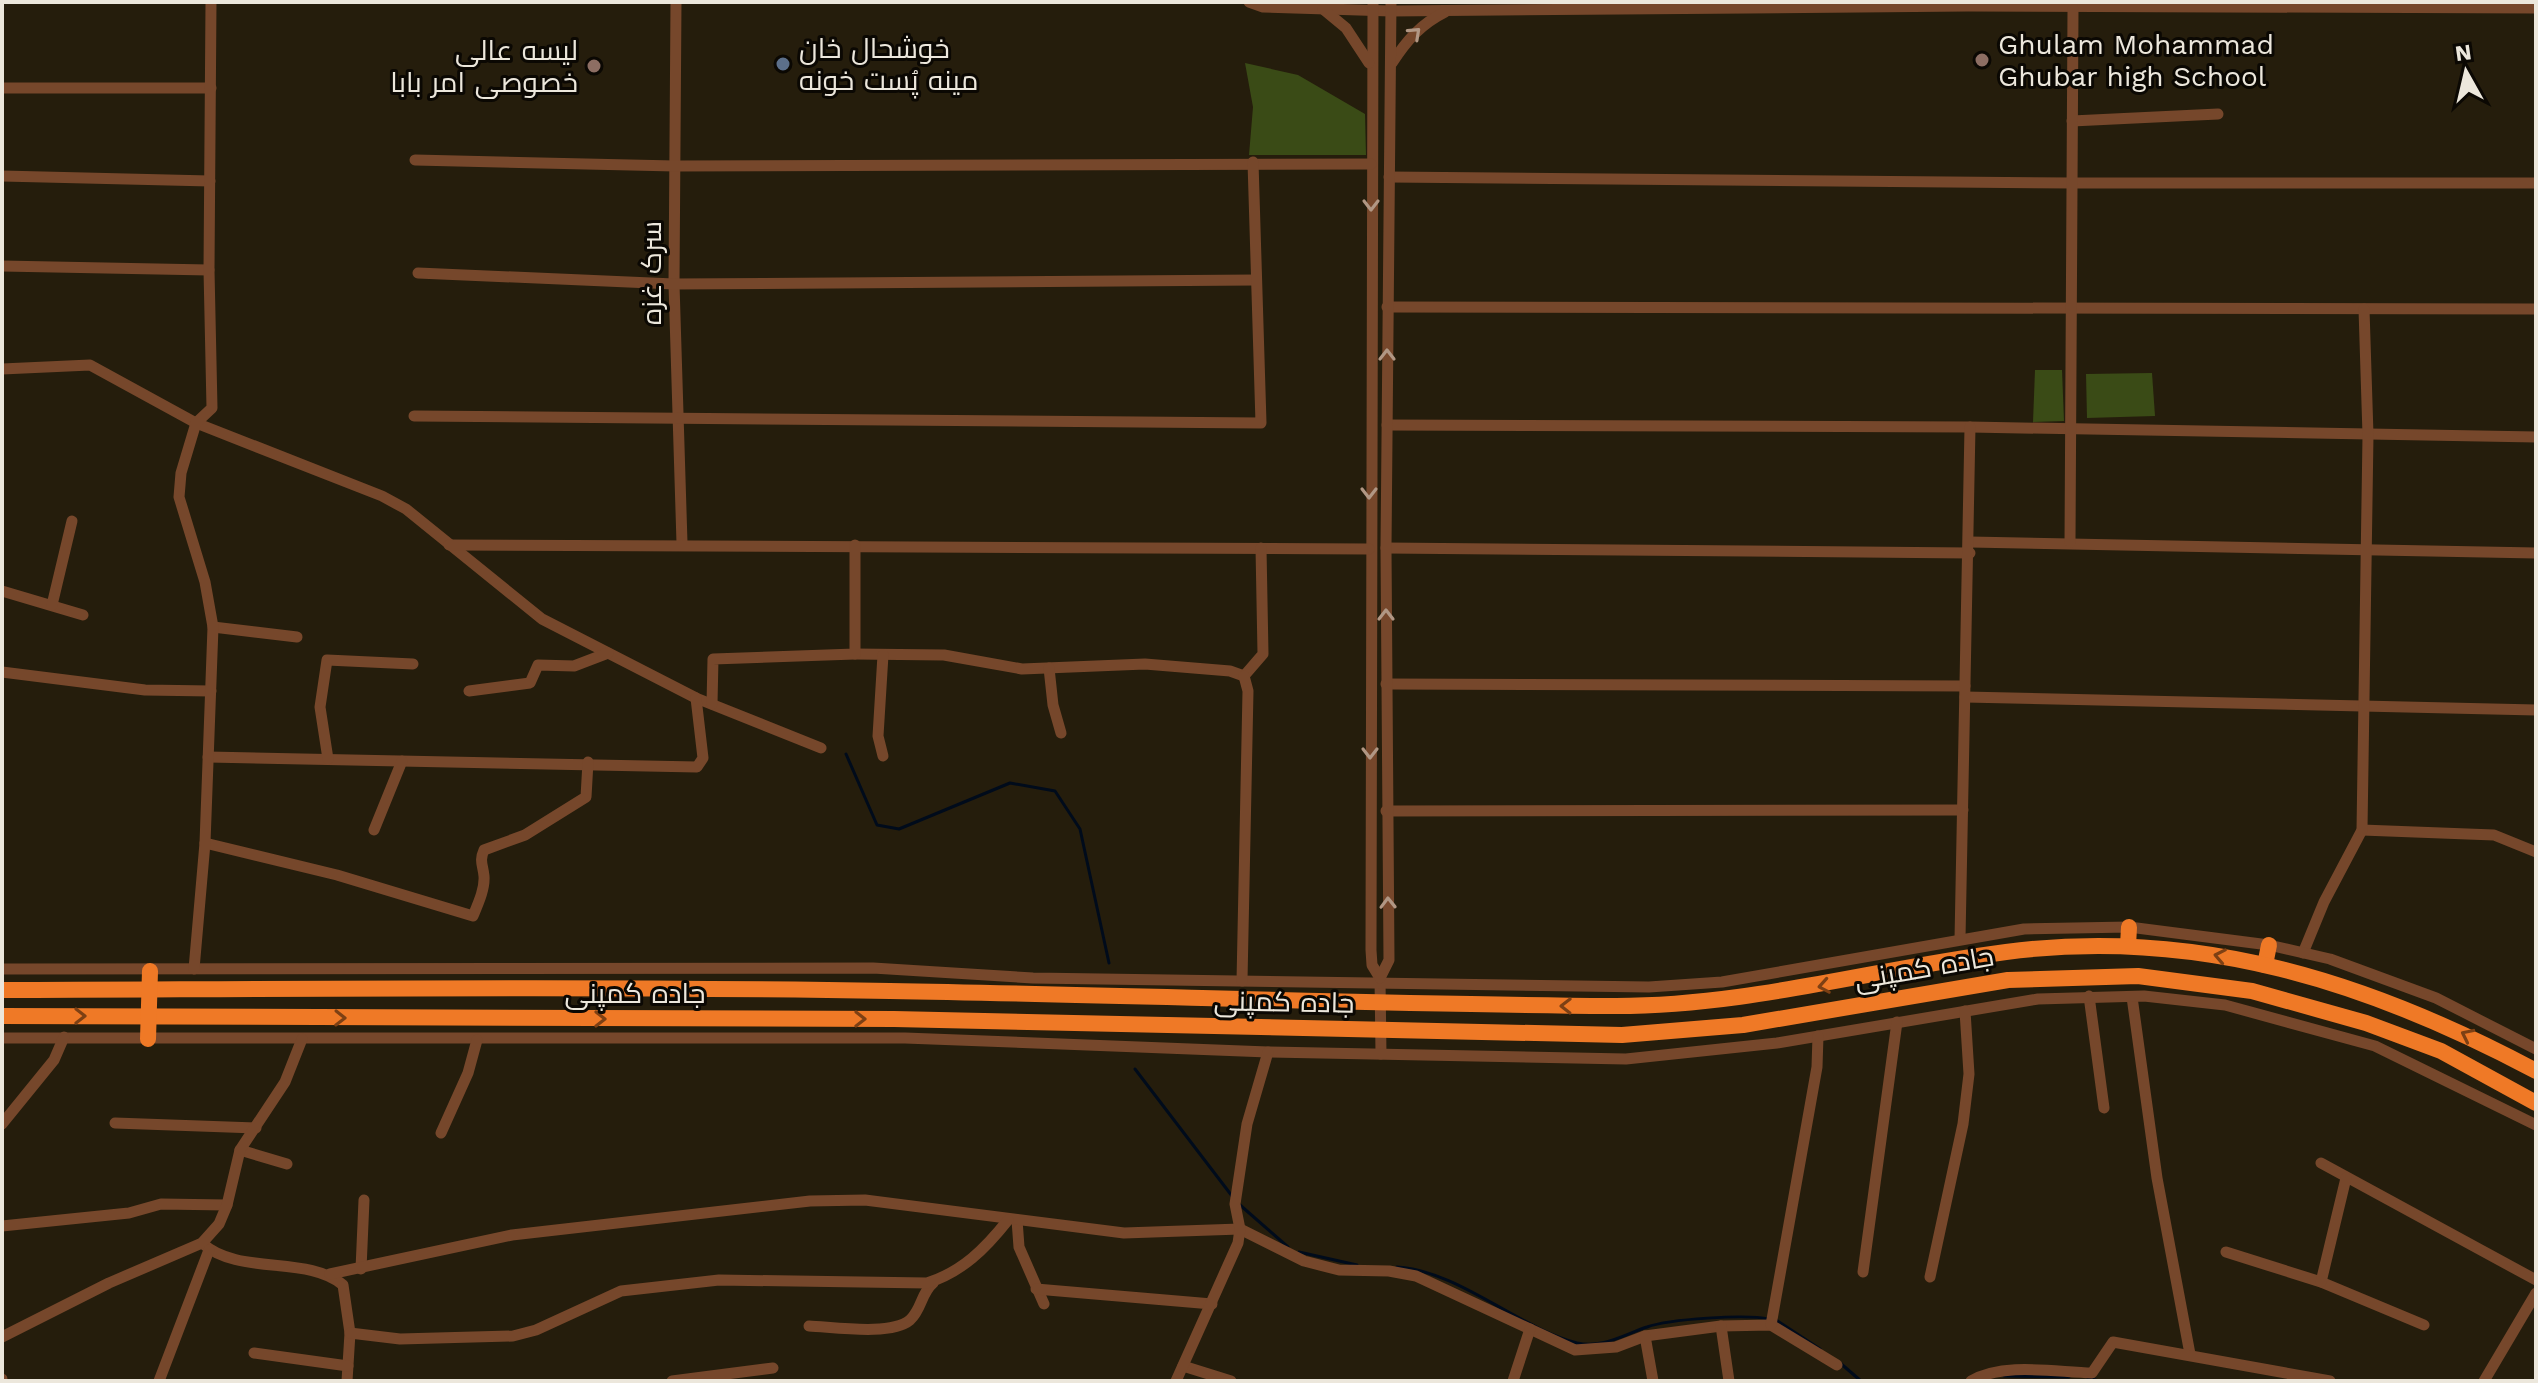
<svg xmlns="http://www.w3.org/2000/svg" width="2538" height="1383" font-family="'Work Sans',Cairo,sans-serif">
<rect width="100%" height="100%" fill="#251d0c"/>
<!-- green -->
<g fill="#3a4b16">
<path d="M1245 63 1298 75 1365 114 1366 155H1249L1253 107Z"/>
<path d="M2035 370H2062L2064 421 2033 422Z"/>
<path d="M2152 373 2155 416 2087 418 2086 374Z"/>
</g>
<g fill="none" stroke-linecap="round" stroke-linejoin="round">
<!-- stream -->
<g stroke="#000b1b" stroke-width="3">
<path d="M846 754 877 825 899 829 1010 783 1055 791 1080 829 1109 963"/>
<path d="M1135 1069 1232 1196"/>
<path d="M1240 1205 1288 1247"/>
<path d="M1299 1252 1357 1265"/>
<path d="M1397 1267C1459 1271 1517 1327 1577 1343 1602 1349 1625 1334 1647 1327 1669 1319 1746 1314 1769 1319"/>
<path d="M1776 1320 1820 1349"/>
<path d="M1839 1362 1861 1381"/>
<path d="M2004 1376 2069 1377"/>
<path d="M2088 1378 2099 1381"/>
</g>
<!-- minor -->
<g stroke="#76472b" stroke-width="11">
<path d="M676 2 674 284 682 543"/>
<path d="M1249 2 1263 7 1391 11 1968 6 2536 8"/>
<path d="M1373 2 1371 950 1372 965 1380 978 1381 1054"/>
<path d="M1323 9 1346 28 1369 63"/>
<path d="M1392 63C1407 40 1421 24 1445 12"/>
<path d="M2 88H211"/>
<path d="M2072 121 2218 114"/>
<path d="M415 160 675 166 1371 164"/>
<path d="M2 176 210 181"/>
<path d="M1389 177 2072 183H2536"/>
<path d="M2 266 209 270"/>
<path d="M418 273 674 284 1255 280"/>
<path d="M1387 307 2536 309"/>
<path d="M2 369 90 365 196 423 382 496 406 509 542 619 696 698 821 748"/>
<path d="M414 416 1261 423 1253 162"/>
<path d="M1387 425 1970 427 2536 437"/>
<path d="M1970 542 2536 553"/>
<path d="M2070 542 2073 9"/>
<path d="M449 545 1369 549"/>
<path d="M1386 548 1970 553"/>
<path d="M2 591 83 615"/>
<path d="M52 605 72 521"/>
<path d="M213 627 297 637"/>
<path d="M855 654 944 655 1022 669 1145 664 1230 671 1244 676"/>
<path d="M883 655 878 736 883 756"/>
<path d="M1049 668 1053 705 1061 733"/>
<path d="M2 672 145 690 211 691"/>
<path d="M1244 676 1263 654 1261 548"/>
<path d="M1386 684 1965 686"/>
<path d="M469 691 530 683 538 665 574 666 608 653"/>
<path d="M1965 697 2536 710"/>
<path d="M712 704 713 659 855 654V545"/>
<path d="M208 757 697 767 703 758 696 698"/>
<path d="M328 759 320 707 327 660 413 664"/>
<path d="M1386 811 1963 810"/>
<path d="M374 830 402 761"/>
<path d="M2362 830 2494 835 2536 852"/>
<path d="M205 843 337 875 473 916C478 904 485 889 484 876 483 865 479 861 484 850L525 835 586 797 588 762"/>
<path d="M1960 939 1970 427"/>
<path d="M2303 953 2324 902 2362 830 2368 435 2364 309"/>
<path d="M2 969 873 968 1033 978 1649 987 1722 982 2024 929 2129 927 2269 945 2330 959 2436 998 2536 1049"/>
<path d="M194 969 205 843 213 627 205 582 179 497 181 473 196 423 212 408 209 270 211 2"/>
<path d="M1380 978 1389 960 1386 548 1391 2"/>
<path d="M1242 981 1248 691 1244 676"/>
<path d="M2089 996 2104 1108"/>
<path d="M2132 997 2157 1178 2190 1354"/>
<path d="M2 1038H905L1268 1052 1626 1059 1777 1043 2038 999 2144 996 2225 1005 2375 1046 2536 1125"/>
<path d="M115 1123 256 1128"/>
<path d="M2 1124 54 1060 64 1037"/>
<path d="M441 1133 468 1073 477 1040"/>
<path d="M240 1150 287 1164"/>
<path d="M2321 1163 2536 1280"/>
<path d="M1017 1220 1019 1247 1044 1304"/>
<path d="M2 1226 129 1213 161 1204 227 1205"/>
<path d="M202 1243C238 1276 308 1255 343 1285L350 1333 347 1381"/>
<path d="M2226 1252 2321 1282 2424 1325"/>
<path d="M361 1269 364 1200"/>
<path d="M1863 1272 1897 1022"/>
<path d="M330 1274 512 1235 810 1201 865 1200 1124 1233 1240 1229 1304 1261 1339 1270 1389 1271 1416 1276 1575 1350 1616 1347 1645 1336 1721 1326 1771 1325 1837 1365"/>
<path d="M1930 1277 1963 1124 1969 1074 1965 1011"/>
<path d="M2321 1282 2346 1178"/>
<path d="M1036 1289 1212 1304"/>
<path d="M1771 1325 1817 1067 1818 1036"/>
<path d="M809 1326C834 1327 891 1336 910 1320 922 1309 921 1293 933 1283"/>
<path d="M1721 1326 1729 1381"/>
<path d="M350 1333 400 1339 513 1336 536 1330 621 1291 719 1280 927 1283C962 1272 985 1249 1008 1220"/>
<path d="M1645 1336 1653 1381"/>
<path d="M2 1337 109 1283 202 1243 219 1224 227 1205 240 1150 285 1082 302 1039"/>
<path d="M254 1353 348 1366"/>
<path d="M1183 1366 1231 1381"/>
<path d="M2 1379V1381"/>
<path d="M159 1381 209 1250"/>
<path d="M672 1381 773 1368"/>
<path d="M1176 1381 1238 1243 1240 1229 1235 1204 1247 1124 1268 1052"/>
<path d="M1513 1381 1530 1329"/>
<path d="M1971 1381C2004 1362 2054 1372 2092 1373L2113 1342 2330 1381"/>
<path d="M2484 1381 2536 1293"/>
</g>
<!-- highway -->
<g stroke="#ef7926" stroke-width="16">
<path d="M2128 946 2129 927"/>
<path d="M2265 965 2269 945"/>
<path d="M2 990C298 989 594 986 890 991 1131 995 1371 1004 1611 1006 1746 1007 1873 969 2006 952 2197 927 2369 982 2536 1071"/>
<path d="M2 1016 894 1019 1622 1035 1743 1025 2008 980 2138 976 2252 991 2366 1023 2441 1051 2536 1103"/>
<path d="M148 1039 150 971"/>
</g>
</g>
<!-- one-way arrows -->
<defs><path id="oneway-chevron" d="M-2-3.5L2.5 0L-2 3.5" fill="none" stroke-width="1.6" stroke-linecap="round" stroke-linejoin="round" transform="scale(2)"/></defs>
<g stroke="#b19784">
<use href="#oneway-chevron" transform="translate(1415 33) rotate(-43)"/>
<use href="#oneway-chevron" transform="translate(1371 205) rotate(90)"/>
<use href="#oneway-chevron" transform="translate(1387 355) rotate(-90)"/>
<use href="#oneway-chevron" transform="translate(1369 493) rotate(90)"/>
<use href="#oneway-chevron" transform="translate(1386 615) rotate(-90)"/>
<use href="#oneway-chevron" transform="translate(1370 753) rotate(90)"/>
<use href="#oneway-chevron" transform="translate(1388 903) rotate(-91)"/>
</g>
<g stroke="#7d4014">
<use href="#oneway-chevron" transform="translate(2220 956) rotate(-169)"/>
<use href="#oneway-chevron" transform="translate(1824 986) rotate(170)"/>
<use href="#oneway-chevron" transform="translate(1566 1006) rotate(-179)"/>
<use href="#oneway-chevron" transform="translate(80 1016)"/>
<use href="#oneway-chevron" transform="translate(340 1018) rotate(1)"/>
<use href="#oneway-chevron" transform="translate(600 1019)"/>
<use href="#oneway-chevron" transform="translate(860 1019)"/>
<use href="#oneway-chevron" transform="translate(2467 1035) rotate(-154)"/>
</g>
<!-- markers -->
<g fill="#8d6e63" stroke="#0b0803" stroke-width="3">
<circle cx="1982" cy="60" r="8"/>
<circle cx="594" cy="66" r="8"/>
</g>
<circle fill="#5c6f8a" stroke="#0b0803" stroke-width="3" cx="783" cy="64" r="8"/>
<g text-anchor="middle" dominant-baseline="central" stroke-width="6" stroke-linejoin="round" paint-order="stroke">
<!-- poi labels -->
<g font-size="28" fill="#ece7dc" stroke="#0b0803" text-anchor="start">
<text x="1998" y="44">Ghulam Mohammad<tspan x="1998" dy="32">Ghubar high School</tspan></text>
<text x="799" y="48">خوشحال خان<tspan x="799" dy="32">مینه پُست خونه</tspan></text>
<text x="578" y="50" text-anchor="end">لیسه عالی<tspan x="578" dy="32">خصوصی امر بابا</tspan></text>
</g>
<!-- street labels -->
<g font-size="28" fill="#ece7dc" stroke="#0b0803">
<text transform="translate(651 273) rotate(-90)">سرک غزه</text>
<text transform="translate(1924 968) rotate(-10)">جاده کمپنی</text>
<text x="635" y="993">جاده کمپنی</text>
<text transform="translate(1284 1002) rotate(1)">جاده کمپنی</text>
</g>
</g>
<!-- border -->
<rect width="2538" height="1383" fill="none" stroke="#ece7dc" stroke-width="8"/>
<!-- north arrow -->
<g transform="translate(2466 72) rotate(352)" stroke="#0b0803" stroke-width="6" paint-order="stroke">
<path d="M0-6L14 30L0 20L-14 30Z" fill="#ece7dc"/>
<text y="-12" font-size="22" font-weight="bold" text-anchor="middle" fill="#ece7dc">N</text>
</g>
</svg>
